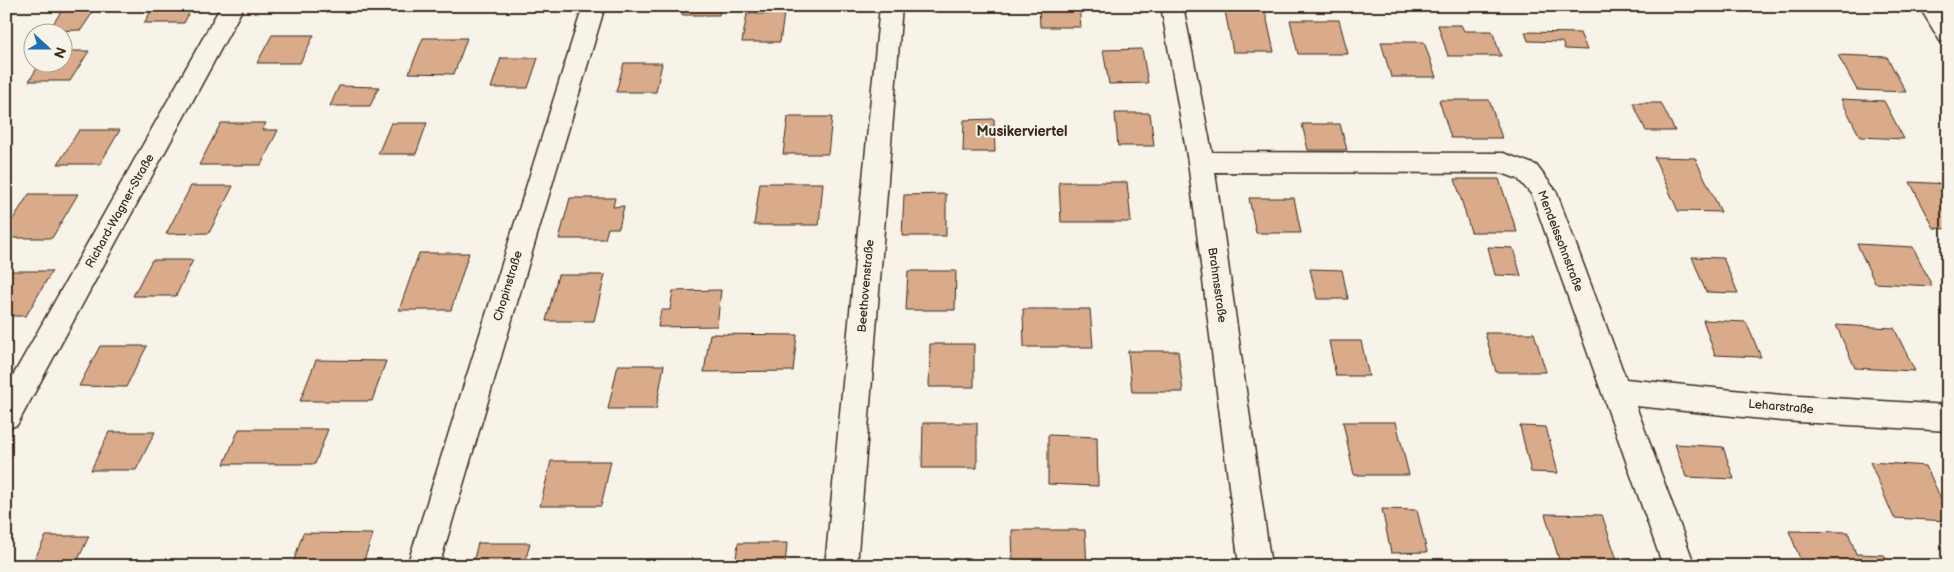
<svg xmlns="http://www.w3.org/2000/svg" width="1954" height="572" font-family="'Balsamiq Sans',sans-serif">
<rect width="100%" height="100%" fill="#f7f3e8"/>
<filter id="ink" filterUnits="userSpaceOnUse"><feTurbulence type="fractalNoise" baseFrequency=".02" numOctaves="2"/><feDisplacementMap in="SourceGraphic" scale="10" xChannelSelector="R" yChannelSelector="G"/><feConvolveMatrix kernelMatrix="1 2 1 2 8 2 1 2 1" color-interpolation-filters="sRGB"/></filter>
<g filter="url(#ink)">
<!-- building -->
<g fill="#d9ab8a" stroke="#3b2a1e">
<path d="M65 6H97L81 30 48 31Z"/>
<path d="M154 6H193L184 23H144Z"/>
<path d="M684 6H721L719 15H682Z"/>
<path d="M1039 6H1079L1081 27H1040Z"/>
<path d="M1224 6H1264L1274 52H1233Z"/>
<path d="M1583 6H1624L1625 8H1584Z"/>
<path d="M747 14H784L780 42H742Z"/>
<path d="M1290 20H1339L1348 54H1298Z"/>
<path d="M1438 25H1461L1464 31H1492L1501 56H1448Z"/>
<path d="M1525 32 1580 33 1587 50 1565 49 1562 42 1528 41Z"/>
<path d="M272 35H314L300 63H257Z"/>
<path d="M423 38H467L454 74 409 73Z"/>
<path d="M1381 42H1424L1436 77H1391Z"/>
<path d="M1142 49 1148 83 1109 84 1103 50Z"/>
<path d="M62 51H89L70 81H29L41 62H62Z"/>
<path d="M1838 55 1887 57 1906 92 1857 90Z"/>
<path d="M501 58H538L528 88H491Z"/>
<path d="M624 63H662L656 92H616Z"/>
<path d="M339 86 379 87 370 106H330Z"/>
<path d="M1841 99 1884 101 1904 139 1860 137Z"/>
<path d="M1439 100H1489L1502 138H1451Z"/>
<path d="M1633 103H1661L1675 131H1646Z"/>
<path d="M1115 113H1150L1154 146H1118Z"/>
<path d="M788 117H832L828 154H783Z"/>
<path d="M994 119 995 152H963L964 120Z"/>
<path d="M221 123H266L262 130H278L261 165H199Z"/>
<path d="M391 123H427L416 154H378Z"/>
<path d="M1302 124H1340L1347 150H1308Z"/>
<path d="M79 130H120L100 164H58Z"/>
<path d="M1654 157 1695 158 1721 212 1678 211Z"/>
<path d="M1455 179H1499L1517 232H1471Z"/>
<path d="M1059 182H1127L1131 222H1061Z"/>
<path d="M1910 182 1948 184V229L1934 228Z"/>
<path d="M760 183H823L819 225H754Z"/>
<path d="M191 186H233L209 233 166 234Z"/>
<path d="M29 194H78L52 238H6V230Z"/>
<path d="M946 194V236H902L904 195Z"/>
<path d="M570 198H615L613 207 624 206 619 228H608L605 239H559Z"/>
<path d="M1249 198H1294L1301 233H1256Z"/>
<path d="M1857 244 1913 247 1932 286 1875 283Z"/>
<path d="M1488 247 1513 248 1521 276 1495 275Z"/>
<path d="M419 253H469L451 310H399Z"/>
<path d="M1692 257 1723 258 1738 293 1706 292Z"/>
<path d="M152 260H193L176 296H133Z"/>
<path d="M1310 269 1342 270 1348 299H1317Z"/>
<path d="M7 271H52L26 316H6Z"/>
<path d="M908 271H956L955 310H906Z"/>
<path d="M558 275H605L594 321H546Z"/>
<path d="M721 290 717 326 658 327 661 310H670L673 291Z"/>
<path d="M1023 309H1090L1093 347H1024Z"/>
<path d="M1703 320 1746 322 1761 357 1715 355Z"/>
<path d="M1836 325 1894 328 1915 371 1855 368Z"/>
<path d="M1485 333H1534L1546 372H1496Z"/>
<path d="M710 334 797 335 793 371 704 372Z"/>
<path d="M1329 341H1361L1369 376H1336Z"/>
<path d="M930 344H974V387H929Z"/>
<path d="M100 346H147L126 387 79 386Z"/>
<path d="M1128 351H1178L1183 392H1132Z"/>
<path d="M316 360 386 361 372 401H300Z"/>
<path d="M618 365H664L656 409H608Z"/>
<path d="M1343 422H1396L1409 475H1354Z"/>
<path d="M923 423H977V468H922Z"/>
<path d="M1520 426 1546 427 1558 473 1531 472Z"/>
<path d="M239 429H328L315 464H224Z"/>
<path d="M109 432H155L136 470H91Z"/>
<path d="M1048 435 1097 437 1098 486 1048 484Z"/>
<path d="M1675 444 1723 447 1734 479 1686 477Z"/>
<path d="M551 461H611L601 506H540Z"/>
<path d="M1870 462 1926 466 1948 514V521L1894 518Z"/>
<path d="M1382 509 1417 510 1427 552 1391 553Z"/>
<path d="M1545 514 1602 515 1619 566H1561Z"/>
<path d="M1012 530H1085L1087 566H1013Z"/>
<path d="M1789 531 1848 532 1856 554 1884 555 1889 566H1803Z"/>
<path d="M303 533 373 534 362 566H292Z"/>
<path d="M46 536H89L75 566H31Z"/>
<path d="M478 543H530L524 566H472Z"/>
<path d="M738 543H787L785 566H735Z"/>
<path d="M886 563H935L934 566H886Z"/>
</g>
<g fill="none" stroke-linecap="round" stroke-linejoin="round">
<defs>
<g id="street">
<path d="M221 6H244L17 425 6 429V388Z"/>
<path d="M583 6H605L439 566H407Z"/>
<path d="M880 6H902L857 566H825Z"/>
<path d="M1161 6H1183L1212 152 1503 153 1536 165 1556 191 1626 379 1782 395 1948 405V431L1782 421 1636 406 1695 566H1663L1532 195 1518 179 1502 173 1215 172 1271 566H1239L1188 162Z"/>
</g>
<path id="secondary" d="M1919 6H1942L1948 16V43L1940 41Z"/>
</defs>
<!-- street casing -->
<use href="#street" stroke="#3b2a1e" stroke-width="3"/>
<!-- secondary casing -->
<use href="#secondary" stroke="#3b2a1e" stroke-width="3"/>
<!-- street -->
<use href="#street" fill="#f7f3e8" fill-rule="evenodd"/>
<!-- secondary -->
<use href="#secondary" fill="#f7f3e8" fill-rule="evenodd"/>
</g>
</g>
<g text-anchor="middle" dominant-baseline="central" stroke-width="4" stroke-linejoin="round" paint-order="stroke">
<!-- street labels -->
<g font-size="12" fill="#3b2a1e" stroke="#f7f3e8">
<text transform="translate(120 211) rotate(-61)">Richard-Wagner-Straße</text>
<text transform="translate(1560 241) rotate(69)">Mendelssohnstraße</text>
<text transform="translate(1217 285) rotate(82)">Brahmsstraße</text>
<text transform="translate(508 286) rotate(-73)">Chopinstraße</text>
<text transform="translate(866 286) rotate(-85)">Beethovenstraße</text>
<text transform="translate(1781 407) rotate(5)">Leharstraße</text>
</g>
<!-- neighbourhood labels -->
<g font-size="14" font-weight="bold" fill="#3b2a1e" stroke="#f7f3e8">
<text x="1022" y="131">Musikerviertel</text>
</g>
</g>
<!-- margin -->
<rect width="1954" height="572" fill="none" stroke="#f7f3e8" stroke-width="25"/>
<rect x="12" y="12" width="1929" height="547" fill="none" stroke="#3b2a1e" stroke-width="2" filter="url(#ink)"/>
<!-- north arrow -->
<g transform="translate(48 48) rotate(111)"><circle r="24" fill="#f7f3e8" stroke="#aca397"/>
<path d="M0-4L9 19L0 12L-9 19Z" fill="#1f6fb2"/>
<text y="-8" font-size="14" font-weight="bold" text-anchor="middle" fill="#3b2a1e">N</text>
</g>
</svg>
